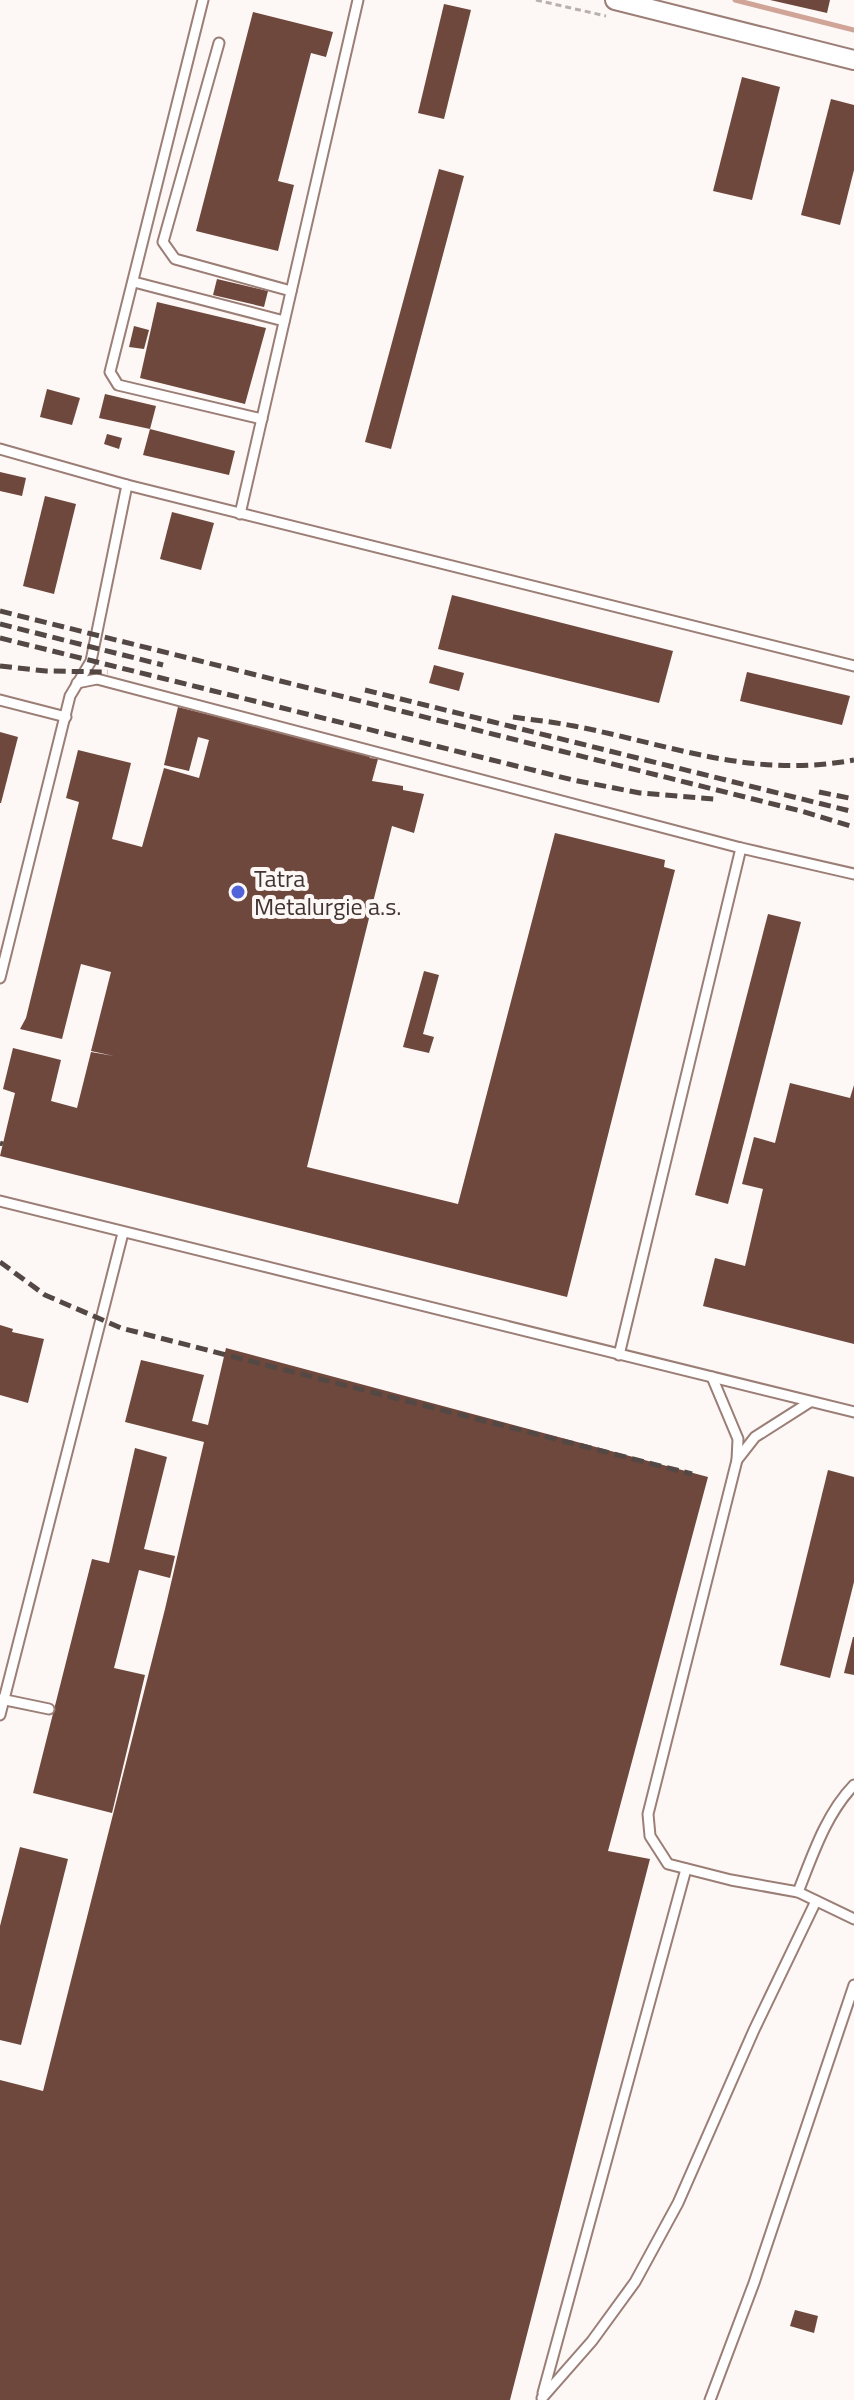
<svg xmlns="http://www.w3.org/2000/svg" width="854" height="2400" font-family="'Titillium Web',sans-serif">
<rect width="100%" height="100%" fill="#fdf7f5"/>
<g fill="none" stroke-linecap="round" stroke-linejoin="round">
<!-- stream -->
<path stroke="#d0a497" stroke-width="5" d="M735 0 854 30"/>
</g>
<!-- building -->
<g fill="#6e483d">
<path d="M770 0H830L827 13Z"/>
<path d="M444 4 471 10 444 119 418 113Z"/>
<path d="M253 12 333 32 326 57 311 53 278 181 294 185 278 251 196 231Z"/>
<path d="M742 77 780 87 752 200 713 191Z"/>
<path d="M831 99 854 105V170L840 225 801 215Z"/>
<path d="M439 169 464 176 391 449 365 442Z"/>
<path d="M217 279 268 291 264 307 213 295Z"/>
<path d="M157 302 266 328 245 404 140 378Z"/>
<path d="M134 326 149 330 144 349 129 347Z"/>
<path d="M47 389 80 398 72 425 40 417Z"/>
<path d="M105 394 156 406 150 429 235 451 229 475 143 455 150 429 99 418Z"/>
<path d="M107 434 122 438 119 449 104 444Z"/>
<path d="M0 472 26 478 22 496 0 491Z"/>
<path d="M45 496 76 504 54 594 23 586Z"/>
<path d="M172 512 214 523 201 570 160 559Z"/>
<path d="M452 595 673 651 659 703 438 649Z"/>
<path d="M434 665 464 673 459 691 429 683Z"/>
<path d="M747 672 850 696 842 725 740 701Z"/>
<path d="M178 707 369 755 370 758 378 759 372 781 403 786V790L424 794 414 833 392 826 307 1167 458 1204 555 833 665 860 664 867 675 870 567 1297 0 1156 15 1093 3 1089 13 1048 61 1060 51 1101 77 1108 91 1052 114 1056 91 1051 111 972 81 964 62 1039 20 1029 26 1018 79 802 66 798 78 750 131 763 112 839 142 847 164 768 199 778 209 740 198 737 189 771 164 765Z"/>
<path d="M0 732 18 737 1 803H0Z"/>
<path d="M768 914 801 922 728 1204 695 1195Z"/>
<path d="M424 971 439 975 423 1034 434 1037 429 1053 403 1047Z"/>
<path d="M790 1083 850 1098 854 1085V1344L703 1306 715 1258 745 1266 763 1189 742 1184 754 1137 775 1143Z"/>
<path d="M0 1325 13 1329 12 1332 44 1339 28 1403 0 1395Z"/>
<path d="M226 1348 708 1477 608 1851 650 1859 510 2400H0V2080L43 2091 165 1609 204 1442 125 1422 141 1360 204 1375 192 1421 208 1425Z"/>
<path d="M135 1448 167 1457 144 1549 175 1556 170 1578 139 1570 114 1668 145 1675 112 1813 33 1793 92 1559 109 1563Z"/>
<path d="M828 1470 854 1477V1582L830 1678 780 1665Z"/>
<path d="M853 1637H854V1675L844 1673Z"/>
<path d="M20 1847 68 1859 21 2045 0 2040V1926Z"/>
<path d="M795 2310 818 2316 814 2333 790 2326Z"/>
</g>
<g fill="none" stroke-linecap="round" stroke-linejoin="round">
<defs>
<g id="service">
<path d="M203 0 110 372 118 385 262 419"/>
<path d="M219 43 163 242 175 259 291 291"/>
<path d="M134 282 284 321"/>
<path d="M0 449 127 485"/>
<path d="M240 514 358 0"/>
<path d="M77 683 97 679 741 848"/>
<path d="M0 700 66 717"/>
<path d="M0 978 70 696 91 661 127 485 854 666"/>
<path d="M0 1201 854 1412"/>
<path d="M619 1355 741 848 854 874"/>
<path d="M712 1377 738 1439 737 1460"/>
<path d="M810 1402 755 1437 737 1460 648 1814 650 1836 668 1864 731 1880 798 1892 854 1919"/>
<path d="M1 1699 49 1709"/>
<path d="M0 1715 123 1233"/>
<path d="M798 1892C813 1854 826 1814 854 1785"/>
<path d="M543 2393 686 1869"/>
<path d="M542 2398 592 2341 635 2282 678 2203 754 2030 816 1901"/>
<path d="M710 2400 754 2283 854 1985"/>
</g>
<path id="minor" d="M615 0 854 60"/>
</defs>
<!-- service casing -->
<use href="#service" stroke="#9b7e76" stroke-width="13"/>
<!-- minor casing -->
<use href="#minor" stroke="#9b7e76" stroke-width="22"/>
<!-- path -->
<path stroke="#b9b0ae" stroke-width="3" stroke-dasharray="6 4" stroke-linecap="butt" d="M536 0 606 16"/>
<!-- service -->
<use href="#service" stroke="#fff" stroke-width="9"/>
<!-- minor -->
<use href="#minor" stroke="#fff" stroke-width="18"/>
<!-- rail -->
<g stroke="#544845" stroke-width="5" stroke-dasharray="12 6" stroke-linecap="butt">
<path d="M0 611 801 811 854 827"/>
<path d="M0 624 163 665"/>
<path d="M0 638 573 780 640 793 714 799"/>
<path d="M0 666 46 671 108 672"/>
<path d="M365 690 854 812"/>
<path d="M513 717C533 720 554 722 574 726 672 745 751 779 854 760"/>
<path d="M819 792 854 799"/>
<path d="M0 1143 3 1144"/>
<path d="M0 1262 45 1295 121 1328 692 1474"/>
</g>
</g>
<!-- markers -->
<circle fill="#5263d9" stroke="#fdf7f5" stroke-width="3" cx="238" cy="892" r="8"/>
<g text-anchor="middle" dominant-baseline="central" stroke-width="8" stroke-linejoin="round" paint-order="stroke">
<!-- poi labels -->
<g font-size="24" fill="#413431" stroke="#fdf7f5" text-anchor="start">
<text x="254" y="878">Tatra<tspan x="254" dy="28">Metalurgie a.s.</tspan></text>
</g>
</g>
</svg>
